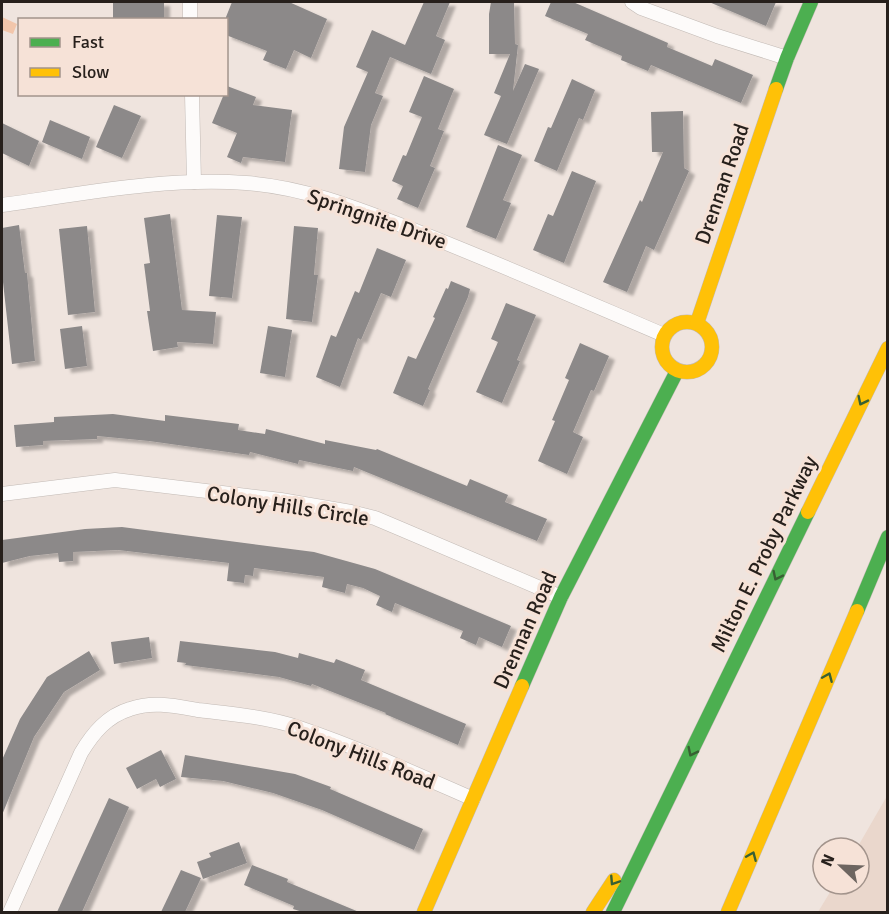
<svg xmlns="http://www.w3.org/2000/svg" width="889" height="914" font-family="Signika,sans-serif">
<defs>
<filter id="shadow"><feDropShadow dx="6" dy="4" stdDeviation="1.5" flood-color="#0004"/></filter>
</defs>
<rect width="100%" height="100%" fill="#efe4de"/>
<!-- built -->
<path fill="#ead7cc" d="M887 796V912H818L835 884H859V848H857Z"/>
<!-- green -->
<path fill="#f2c6ab" d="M2 17 17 24 13 34 2 30Z"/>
<!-- building -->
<g fill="#8c8989" filter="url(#shadow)">
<path d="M113 2H164V18L113 20Z"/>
<path d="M232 2H289L327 19 311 58 294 50 286 69 263 60 267 51 226 35V17Z"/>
<path d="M424 2H450L436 36 445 40 431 74 390 57 375 93 383 96 371 125 365 172 339 169 344 127 368 72 356 67 372 30 405 45Z"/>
<path d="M491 2H514L515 44 518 45 513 91 525 64 539 69 507 144 484 135 501 96 494 93 510 54H489V14Z"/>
<path d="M551 2H573L668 43 667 47 712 66 715 59 753 75 741 103 651 65 648 71 621 60 622 56 585 40 588 34 545 16Z"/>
<path d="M709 2H776L766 26Z"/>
<path d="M424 76 454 89 438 129 444 131 430 166 435 168 418 208 397 199 403 186 392 181 403 155 406 156 422 117 409 112Z"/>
<path d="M572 79 595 90 583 120 579 118 557 171 534 161 548 127 551 128Z"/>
<path d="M227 86 256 97 253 105 292 110 285 162 243 157 241 163 227 157 237 133 212 123 224 94H226Z"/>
<path d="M114 105 141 116 122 158 96 147Z"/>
<path d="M683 111 684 168 689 171 654 250 646 246 627 292 603 282 640 200 642 202 663 152H652L651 112Z"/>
<path d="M50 120 90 137 82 159 42 142Z"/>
<path d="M2 123 39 141 29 166 2 153Z"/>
<path d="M498 145 522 155 503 200 511 203 496 239 466 227Z"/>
<path d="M572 171 596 181 564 263 533 250 548 214 553 216Z"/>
<path d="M170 214 182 310 216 312 213 344 177 342 178 347 153 351 147 311H150L144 264 150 263 144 218Z"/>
<path d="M217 215 242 217 232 298 209 296Z"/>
<path d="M19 225 25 273H27L35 361 12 364 2 273V228Z"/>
<path d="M87 226 95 312 68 315 59 229Z"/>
<path d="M294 226 318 228 314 275H318L312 322 286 319Z"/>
<path d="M377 248 406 260 391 297 381 293 361 340 358 338 340 387 316 377 331 335 336 337 355 291 359 293Z"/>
<path d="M451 281 470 289 468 297 428 389 430 390 423 406 393 393 408 356 416 359 435 318 433 317 446 288 448 289Z"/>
<path d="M506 303 536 315 517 360 520 361 502 403 476 392 498 342 491 339Z"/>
<path d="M82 326 87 366 65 369 60 329Z"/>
<path d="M268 326 292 330 285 377 260 373Z"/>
<path d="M580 343 609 356 594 391 591 390 573 432 583 437 567 474 538 461 555 421 552 420 569 380 565 378Z"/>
<path d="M113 414 165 421V415L239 424 238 430 265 434 266 429 325 444V440L376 450 377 449 467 486 470 479 508 495 505 502 547 519 537 541 354 467 353 471 299 460 298 464 250 452 249 455 149 441 97 436V439L43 441V445L16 447 14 425 54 422V417Z"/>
<path d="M122 527 314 552 375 569 511 626 502 647 479 637 476 645 460 638 463 631 395 603 392 612 376 605 380 596 363 588 347 584 345 593 322 587 324 577 254 568 253 576 245 575 244 583 227 581 229 563 118 550 73 552V561L59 562 58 553 30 556 2 563V540L85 529Z"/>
<path d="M149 637 152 658 114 664 111 642Z"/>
<path d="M180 641 275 652 298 658 299 653 334 663 336 659 365 670 361 680 466 724 458 745 385 714 386 713 312 684 311 686 279 677 185 665 186 663 177 662Z"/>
<path d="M89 651 100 670 64 692 34 737 2 815V760L20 719 47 677Z"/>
<path d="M161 750 176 779 160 787 156 779 137 789 126 768Z"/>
<path d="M185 755 295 774 331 787 330 789 423 829 414 850 322 810 273 793 223 781 181 777Z"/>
<path d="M109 798 129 807 82 912H57Z"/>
<path d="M239 842 247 863 203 879 197 862 211 857 209 853Z"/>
<path d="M252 865 288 879 287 882 359 912H303L293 909 294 906 244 885Z"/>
<path d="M181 870 201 878 185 912H161Z"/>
</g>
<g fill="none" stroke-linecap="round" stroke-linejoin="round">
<defs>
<g id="street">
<path d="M190 2V20"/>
<path d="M632 2 641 8 717 36 787 58"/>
<path d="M192 94 194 182"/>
<path d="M2 205C82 194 165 177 246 183 305 187 361 210 416 231 500 264 582 300 664 335"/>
<path d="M2 494 115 480 281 500 351 512 375 518 401 529 561 597"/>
<path d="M10 912 81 753C93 733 107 716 130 709 152 701 175 706 198 710 232 714 268 717 300 728 359 748 416 774 473 799"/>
</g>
<g id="fast">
<path d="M776 89 787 58 811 2"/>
<path d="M857 611 888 537"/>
<path d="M522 686 561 597 677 371"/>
<path d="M613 912 808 512"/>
</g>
<g id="slow">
<circle cx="687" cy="347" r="25"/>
<path d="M697 323 776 89"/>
<path d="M808 512 888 348"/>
<path d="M424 912 522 686"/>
<path d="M593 912 614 880"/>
<path d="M728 912 857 611"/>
</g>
</defs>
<!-- street casing -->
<use href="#street" stroke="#c2bab5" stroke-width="15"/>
<!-- fast casing -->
<use href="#fast" stroke="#c2bab5" stroke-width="15"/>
<!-- slow casing -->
<use href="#slow" stroke="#c2bab5" stroke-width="15"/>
<!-- street -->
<use href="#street" stroke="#fdfbfa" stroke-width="14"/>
<!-- fast -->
<use href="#fast" stroke="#4caf50" stroke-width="14"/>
<!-- slow -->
<use href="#slow" stroke="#ffc107" stroke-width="14"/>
</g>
<!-- one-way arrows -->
<defs><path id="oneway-chevron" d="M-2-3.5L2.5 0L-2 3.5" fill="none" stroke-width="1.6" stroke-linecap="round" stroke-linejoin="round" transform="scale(1.5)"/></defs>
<g stroke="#386033">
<use href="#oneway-chevron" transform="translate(862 401) rotate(116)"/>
<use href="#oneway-chevron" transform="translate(777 576) rotate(116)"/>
<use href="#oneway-chevron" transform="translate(828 677) rotate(-67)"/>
<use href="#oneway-chevron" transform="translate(692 752) rotate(116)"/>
<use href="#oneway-chevron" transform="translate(752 856) rotate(-67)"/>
<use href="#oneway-chevron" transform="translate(614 881) rotate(123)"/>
</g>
<g text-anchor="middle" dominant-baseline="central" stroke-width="6" stroke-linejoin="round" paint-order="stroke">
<!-- street labels -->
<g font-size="21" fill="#27201c" stroke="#f6e2d7">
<text transform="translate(722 184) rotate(-71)">Drennan Road</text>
<text transform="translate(377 219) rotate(19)">Springnite Drive</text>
<text transform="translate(288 506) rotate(9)">Colony Hills Circle</text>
<text transform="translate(764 554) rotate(-64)">Milton E. Proby Parkway</text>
<text transform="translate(525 630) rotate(-66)">Drennan Road</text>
<text transform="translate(361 755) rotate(21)">Colony Hills Road</text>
</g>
</g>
<!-- border -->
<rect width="889" height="914" fill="none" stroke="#27201c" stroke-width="6"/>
<!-- legend -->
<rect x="18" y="18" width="210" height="78" fill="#f6e2d7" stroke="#a3948c" stroke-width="1.5"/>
<rect x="30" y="38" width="30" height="9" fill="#4caf50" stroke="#a3948c" stroke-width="1.5"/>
<text x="72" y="48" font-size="18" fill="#27201c">Fast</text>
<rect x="30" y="68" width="30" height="9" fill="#ffc107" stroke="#a3948c" stroke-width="1.5"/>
<text x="72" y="78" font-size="18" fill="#27201c">Slow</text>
<!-- north arrow -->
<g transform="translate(841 866) rotate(293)"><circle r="28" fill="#f6e2d7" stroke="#a3948c" stroke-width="1.5"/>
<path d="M0-4.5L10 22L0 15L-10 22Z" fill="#6d6560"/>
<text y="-9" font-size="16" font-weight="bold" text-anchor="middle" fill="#27201c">N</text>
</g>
</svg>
